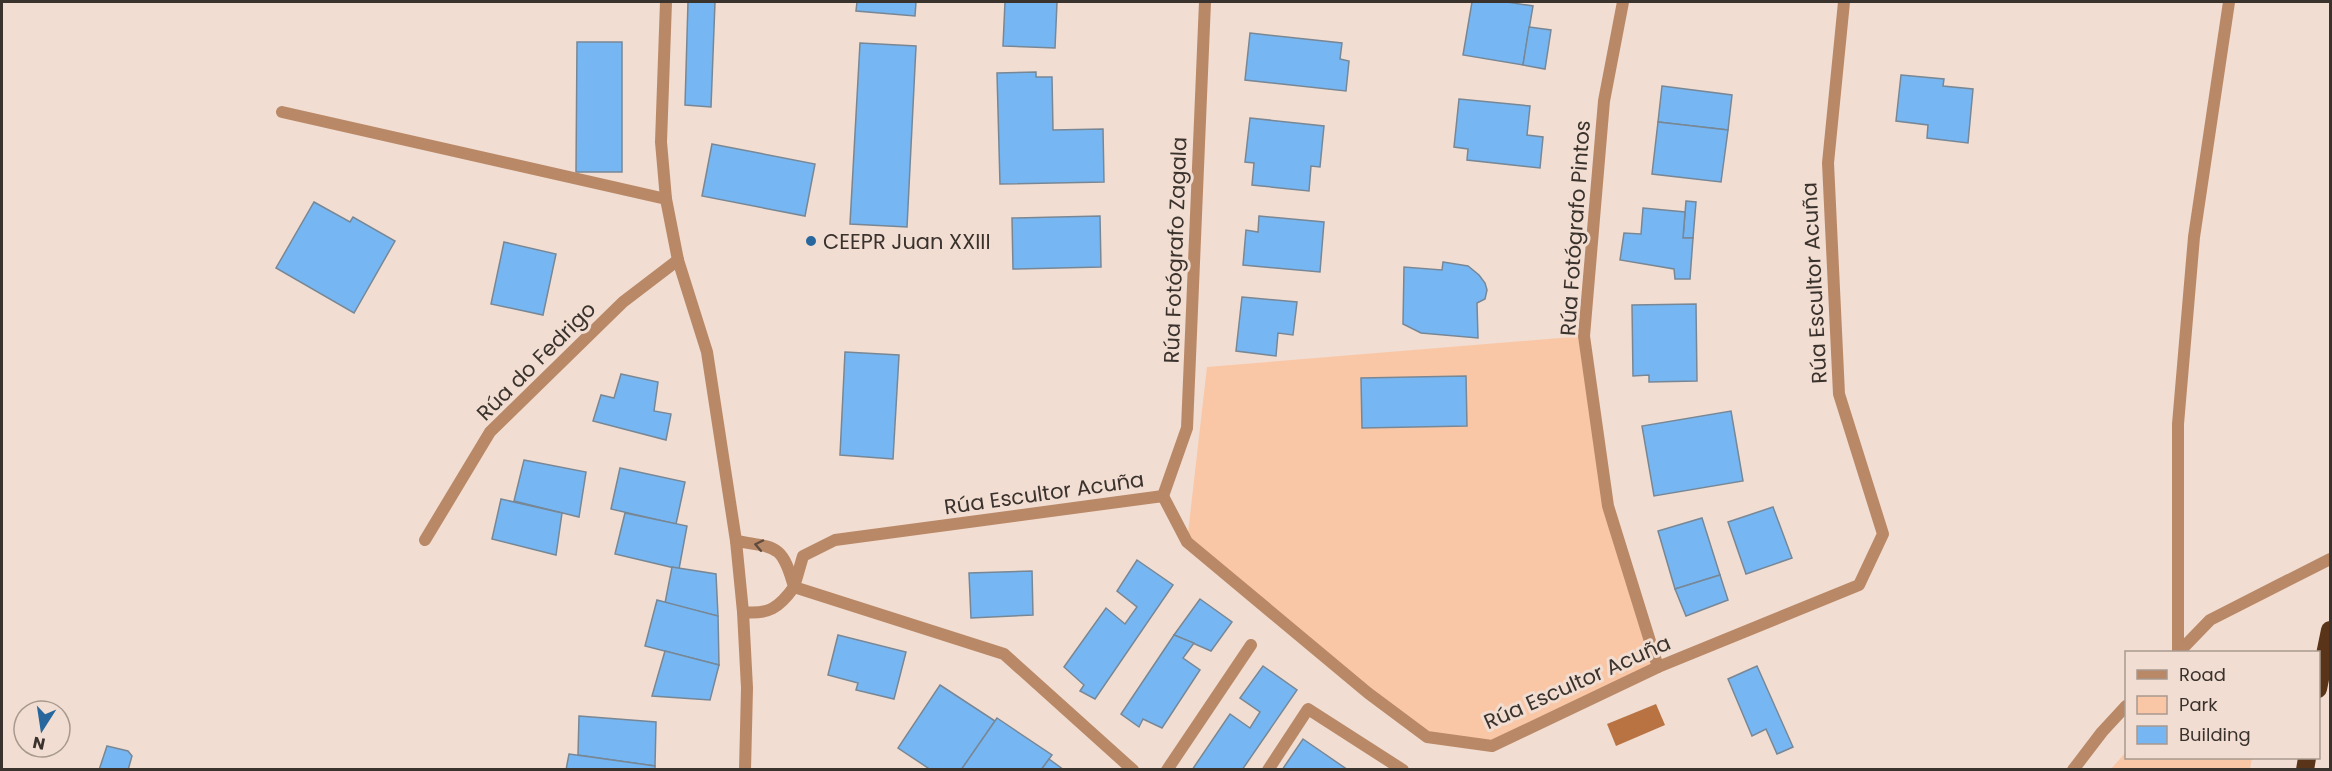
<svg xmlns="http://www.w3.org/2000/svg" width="2332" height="771" font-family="Poppins,sans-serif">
<rect width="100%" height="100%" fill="#f1ddd1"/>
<!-- green -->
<g fill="#f9c7a6">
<path d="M1584 336 1608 506 1658 667 1492 746 1427 737 1187 542 1207 367Z"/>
<path d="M2126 752V758H2252L2250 769H2111Z"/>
</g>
<!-- water -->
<path fill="#b97342" d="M1656 704 1665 725 1616 746 1607 724Z"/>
<!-- building -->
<g fill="#76b7f3" stroke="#788795" stroke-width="1.5">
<path d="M688 2H715L711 107 685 105Z"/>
<path d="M857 2H916L915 16 856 11Z"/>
<path d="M1005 2H1057L1055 48 1003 46Z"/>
<path d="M1472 2H1507L1533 6 1523 65 1463 55Z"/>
<path d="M1529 27 1551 30 1545 69 1523 65Z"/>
<path d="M1250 33 1342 43 1340 59 1349 61 1346 91 1245 80Z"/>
<path d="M577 42H622V172H576Z"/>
<path d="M860 43 916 46 907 227 850 224Z"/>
<path d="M1036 72V77H1052L1053 130 1103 129 1104 182 1000 184 997 73Z"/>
<path d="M1901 75 1944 79 1943 86 1973 89 1968 143 1927 138 1928 125 1896 121Z"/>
<path d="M1662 86 1732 95 1728 130 1658 122Z"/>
<path d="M1459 99 1530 106 1527 135 1543 137 1540 168 1467 160 1468 149 1454 147Z"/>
<path d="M1250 118 1324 126 1320 167 1311 166 1309 191 1252 185 1254 163 1245 162Z"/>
<path d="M1658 122 1728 130 1721 182 1652 174Z"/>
<path d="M712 144 815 164 805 216 702 196Z"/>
<path d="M1686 201 1696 202 1693 238H1683Z"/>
<path d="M314 202 350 222 353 217 395 241 354 313 276 268Z"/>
<path d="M1643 208 1685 212 1683 238H1693L1690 279H1675L1674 269 1620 260 1624 233 1641 234Z"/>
<path d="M1100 216 1101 267 1013 269 1012 218Z"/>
<path d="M1259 216 1324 222 1320 272 1243 265 1246 230 1258 232Z"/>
<path d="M504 242 556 254 543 315 491 304Z"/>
<path d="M1443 262 1468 266 1479 275 1485 283 1487 290 1485 299 1477 303 1478 338 1421 333 1403 324 1404 267 1442 270Z"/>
<path d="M1242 297 1297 302 1293 335 1278 333 1276 356 1236 351Z"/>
<path d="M1696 304 1697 381 1649 382V375L1633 376 1632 305Z"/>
<path d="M845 352 899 355 893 459 840 455Z"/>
<path d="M621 374 658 382 654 411 671 414 666 440 593 421 601 395 614 398Z"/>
<path d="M1466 376 1467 426 1362 428 1361 378Z"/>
<path d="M1731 411 1743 481 1654 496 1642 426Z"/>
<path d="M524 460 586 472 579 517 514 501Z"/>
<path d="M620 468 685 482 676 524 611 509Z"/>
<path d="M501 499 562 513 556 555 492 539Z"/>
<path d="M1773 507 1792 558 1746 574 1728 522Z"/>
<path d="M625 513 687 526 679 569 615 554Z"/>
<path d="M1702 518 1720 575 1675 589 1658 531Z"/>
<path d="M1137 560 1173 585 1095 699 1080 691 1084 685 1064 667 1106 608 1125 624 1137 607 1117 591Z"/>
<path d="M672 567 716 574 718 616 665 603Z"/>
<path d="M1032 571 1033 615 971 618 969 573Z"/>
<path d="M1720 575 1728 600 1686 616 1675 589Z"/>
<path d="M1200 599 1232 622 1211 651 1174 635Z"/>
<path d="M657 600 718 616 719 665 645 646Z"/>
<path d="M838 635 906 652 894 699 856 690 858 683 828 675Z"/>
<path d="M1174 635 1194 643 1183 658 1200 670 1162 728 1143 719 1139 727 1121 714Z"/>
<path d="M665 651 719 665 710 700 652 696Z"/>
<path d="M1263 666 1297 690 1242 770H1192L1230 714 1250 728 1260 712 1240 698Z"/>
<path d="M1757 666 1793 747 1777 754 1766 729 1752 736 1728 679Z"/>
<path d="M940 685 995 721 961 770H931L898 748Z"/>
<path d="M579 716 656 722 655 766 578 755Z"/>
<path d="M997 718 1052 755 1041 770H961Z"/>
<path d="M1303 739 1348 770H1282Z"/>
<path d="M107 746 128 751 132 756 128 770H99Z"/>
<path d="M569 754 655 766V770H566Z"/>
<path d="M1049 759 1064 770H1041Z"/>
</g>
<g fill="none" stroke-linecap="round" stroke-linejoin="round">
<!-- minor -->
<g stroke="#b98867" stroke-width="12">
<path d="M1623 2 1604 101 1584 336 1608 506 1658 667"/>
<path d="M282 112 666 199"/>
<path d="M1163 496 1187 428 1205 2"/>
<path d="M425 540 490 432 623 302 678 260"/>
<path d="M2178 652V424L2194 237 2229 2"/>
<path d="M2179 652 2210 620 2330 559"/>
<path d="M1133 770 1004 654 794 587 803 556 835 540 1163 496 1187 542 1368 693 1427 737 1492 746 1658 667 1859 585 1883 534 1839 394 1828 163 1844 2"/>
<path d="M1167 770 1251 645"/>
<path d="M1268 770 1308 709 1403 770"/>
<path d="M2073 770 2102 732 2126 706"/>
</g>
<!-- tertiary -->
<g stroke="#b98867" stroke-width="12">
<path d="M666 2 661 142 666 199 678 260 707 352 736 541 743 612 747 688 745 770"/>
<path d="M736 541C777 548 782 544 794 587 779 608 768 615 743 612"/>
</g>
<!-- motorway -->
<g stroke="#5a3419" stroke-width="18">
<path d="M2318 689 2330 630"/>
<path d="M2305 770 2307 758"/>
</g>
</g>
<!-- one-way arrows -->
<defs><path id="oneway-chevron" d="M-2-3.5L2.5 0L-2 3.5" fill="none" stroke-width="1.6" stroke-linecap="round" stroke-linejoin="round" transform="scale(1.5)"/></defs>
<use stroke="#604c3e" href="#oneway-chevron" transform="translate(759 545) rotate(-168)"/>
<!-- markers -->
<circle fill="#27679d" stroke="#f1ddd1" stroke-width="2" cx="811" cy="241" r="6"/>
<g text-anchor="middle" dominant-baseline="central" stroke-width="6" stroke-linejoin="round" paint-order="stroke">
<!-- street labels -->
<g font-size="21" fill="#3a322d" stroke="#f1ddd1">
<text transform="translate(1575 228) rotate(-86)">Rúa Fotógrafo Pintos</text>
<text transform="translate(1175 250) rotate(-88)">Rúa Fotógrafo Zagala</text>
<text transform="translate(1814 283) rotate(-93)">Rúa Escultor Acuña</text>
<text transform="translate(536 361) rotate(-45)">Rúa do Fedrigo</text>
<text transform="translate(1044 493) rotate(-8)">Rúa Escultor Acuña</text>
<text transform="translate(1577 682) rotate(-24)">Rúa Escultor Acuña</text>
</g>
<!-- poi labels -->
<g font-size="21" fill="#3a322d" stroke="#f1ddd1" text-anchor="start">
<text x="823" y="241">CEEPR Juan XXIII</text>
</g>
</g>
<!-- border -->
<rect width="2332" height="771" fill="none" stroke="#3a322d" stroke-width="6"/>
<!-- legend -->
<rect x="2125" y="651" width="195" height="108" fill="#f1ddd1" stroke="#a8998f" stroke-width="1.5"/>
<rect x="2137" y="670" width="30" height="9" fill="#b98867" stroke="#a8998f" stroke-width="1.5"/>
<text x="2179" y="681" font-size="18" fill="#3a322d">Road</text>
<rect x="2137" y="696" width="30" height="18" fill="#f9c7a6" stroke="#a8998f" stroke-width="1.5"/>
<text x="2179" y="711" font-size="18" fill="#3a322d">Park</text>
<rect x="2137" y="726" width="30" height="18" fill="#76b7f3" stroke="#a8998f" stroke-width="1.5"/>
<text x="2179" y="741" font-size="18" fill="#3a322d">Building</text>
<!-- north arrow -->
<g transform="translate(42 729) rotate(192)"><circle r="28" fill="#f1ddd1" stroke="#a8998f" stroke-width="1.5"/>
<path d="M0-4.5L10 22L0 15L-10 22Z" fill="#27679d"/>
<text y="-9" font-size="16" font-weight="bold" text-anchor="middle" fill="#3a322d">N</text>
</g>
</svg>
